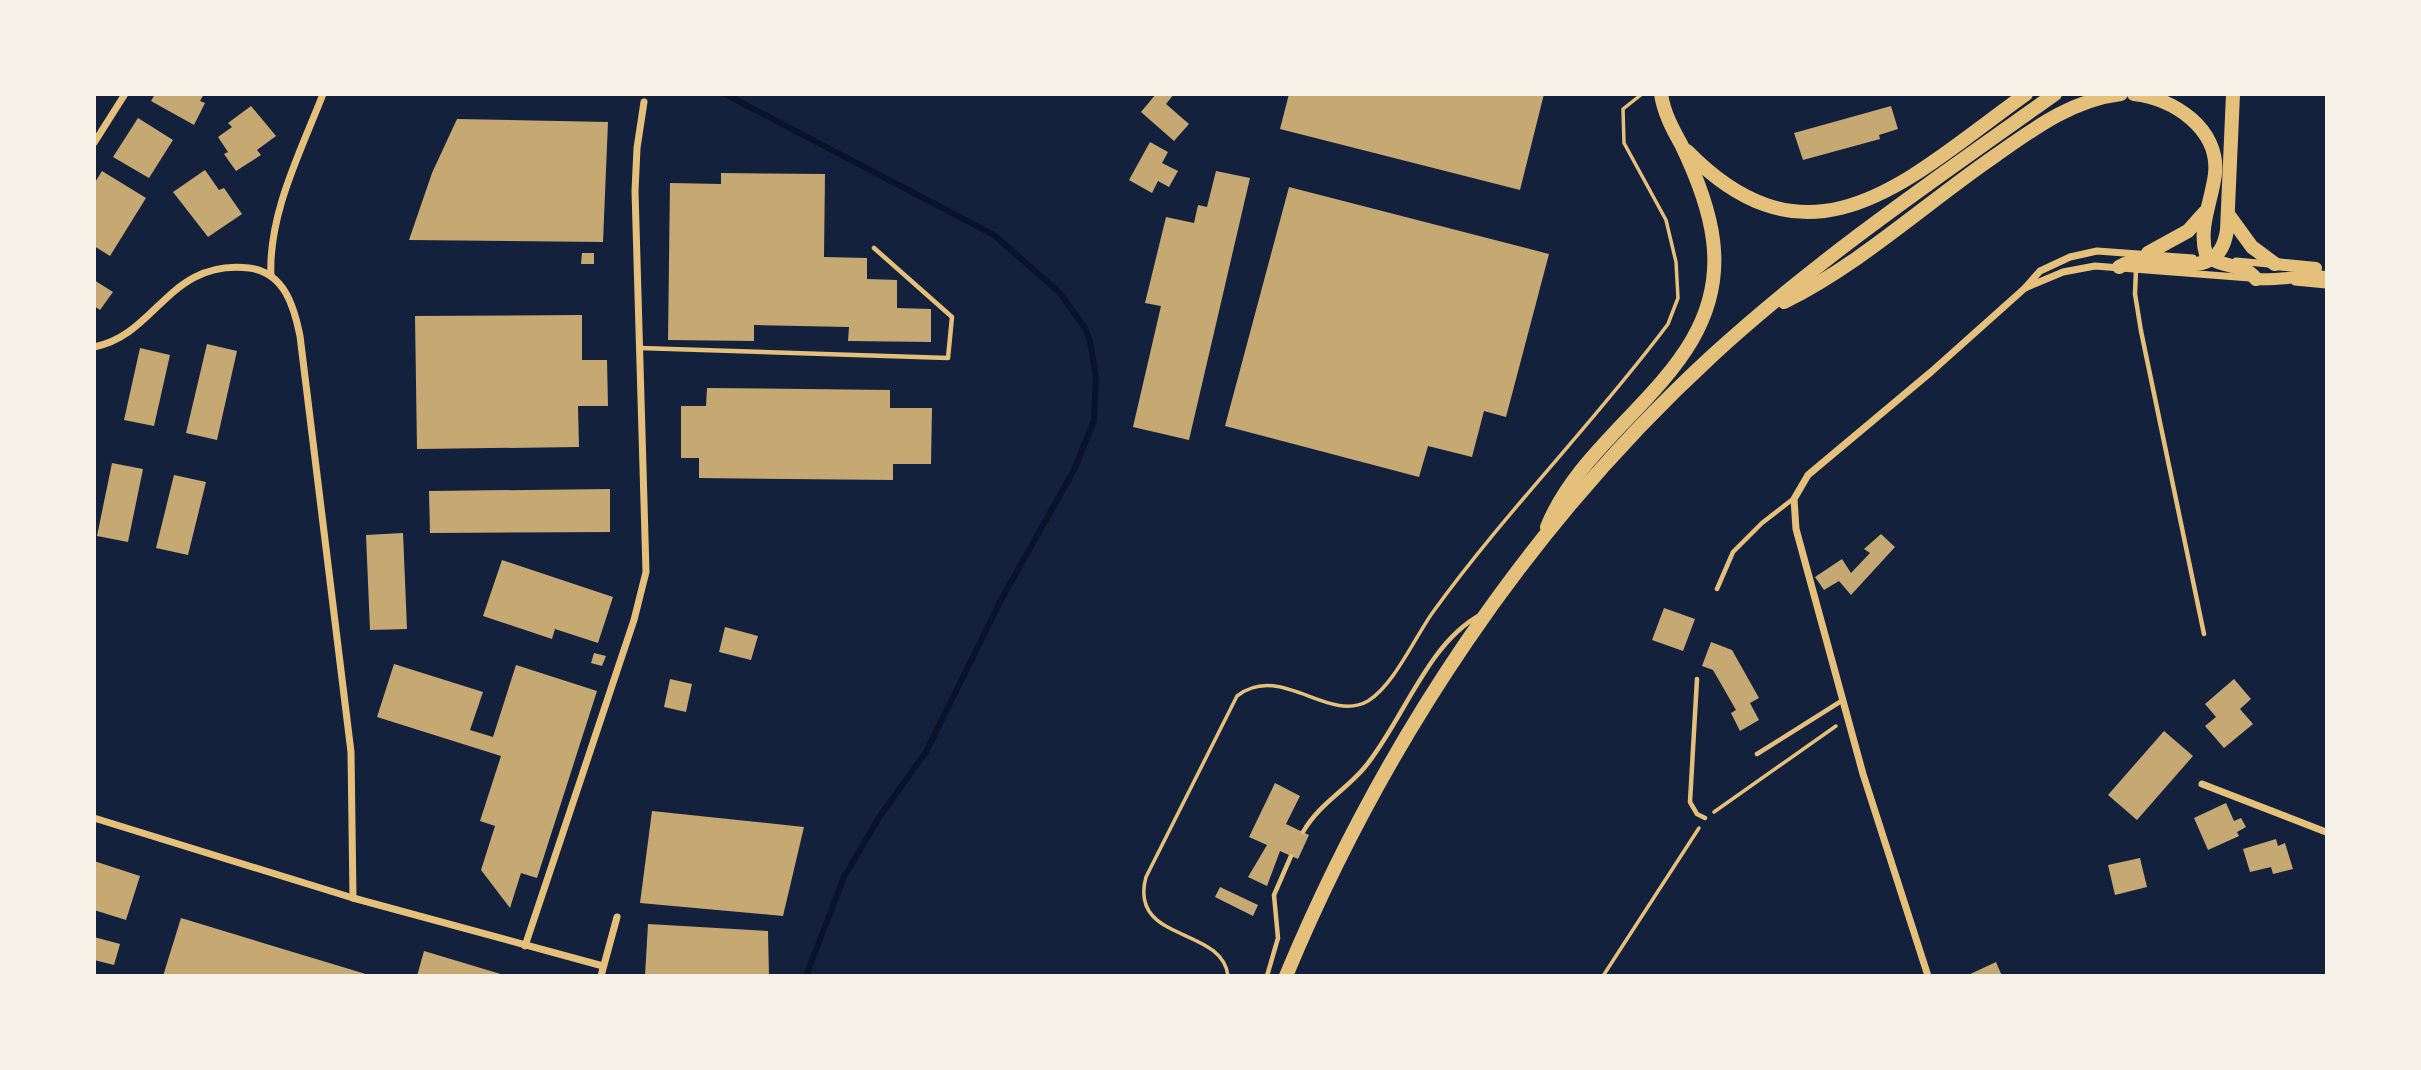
<svg xmlns="http://www.w3.org/2000/svg" width="2421" height="1070" font-family="'DejaVu Sans',sans-serif">
<rect width="100%" height="100%" fill="#14213d"/>
<g fill="none" stroke-linecap="round" stroke-linejoin="round">
<!-- stream -->
<path stroke="#0b132b" stroke-width="6" d="M725 94 994 235 1059 292 1085 328 1090 341 1096 377 1094 421 1074 470 1001 600 926 752 880 816 844 877 806 976"/>
</g>
<!-- building -->
<g fill="#c6a872">
<path d="M155 94H204L200 101 205 103 194 125 151 101Z"/>
<path d="M1156 94H1174L1166 104 1189 124 1174 141 1141 112Z"/>
<path d="M1289 94H1544L1520 190 1280 129Z"/>
<path d="M251 106 276 136 257 150 261 155 236 171 224 154 228 152 218 137 232 127 228 123Z"/>
<path d="M1891 106 1898 129 1879 135 1880 139 1803 160 1794 133Z"/>
<path d="M138 118 173 140 149 178 113 157Z"/>
<path d="M457 119 608 122 603 242 409 240 432 173Z"/>
<path d="M1150 142 1168 152 1162 163 1178 171 1169 187 1158 181 1152 193 1129 180Z"/>
<path d="M205 170 219 190 224 188 242 214 208 237 173 192Z"/>
<path d="M102 171 146 198 110 256 94 246V184Z"/>
<path d="M1216 171 1250 178 1189 440 1133 427 1161 306 1145 303 1166 217 1194 223 1198 205 1207 207Z"/>
<path d="M721 173 825 174 824 257 867 258V279L897 280V308L931 309V342L848 341 849 327 754 325V341L668 340 670 183 721 184Z"/>
<path d="M1289 187 1549 254 1506 417 1484 411 1472 457 1428 446 1419 477 1225 426Z"/>
<path d="M582 253H594V264H581Z"/>
<path d="M94 280 113 292 100 310 94 306Z"/>
<path d="M582 315V360H607L608 406H578L579 447 417 449 415 316Z"/>
<path d="M207 344 237 351 217 440 186 433Z"/>
<path d="M140 348 170 355 154 426 124 420Z"/>
<path d="M707 388 890 390V408H932L931 464H893V480L699 478V458H681V406H706Z"/>
<path d="M112 463 143 469 128 542 97 536Z"/>
<path d="M174 475 206 482 188 555 156 548Z"/>
<path d="M610 489V532L430 533 429 491Z"/>
<path d="M403 533 407 629 370 630 366 535Z"/>
<path d="M1881 534 1895 547 1851 595 1839 581 1824 590 1815 577 1842 559 1851 573 1870 553 1864 549Z"/>
<path d="M502 560 613 597 598 643 555 629 552 639 483 616Z"/>
<path d="M1664 608 1695 619 1683 651 1652 640Z"/>
<path d="M725 627 758 636 751 660 719 652Z"/>
<path d="M1711 642 1732 650 1759 698 1750 703 1759 720 1740 731 1731 713 1736 710 1713 670 1702 666Z"/>
<path d="M594 653 606 656 602 666 591 663Z"/>
<path d="M394 664 483 692 470 730 493 737 516 665 597 691 537 878 521 873 510 908 481 870 495 826 480 821 501 756 377 717Z"/>
<path d="M670 679 692 684 686 712 664 707Z"/>
<path d="M2234 679 2251 699 2240 709 2253 724 2224 748 2205 726 2216 717 2205 704Z"/>
<path d="M2164 731 2193 756 2137 820 2108 795Z"/>
<path d="M1275 783 1300 796 1286 824 1309 835 1298 859 1280 851 1267 886 1248 877 1267 845 1249 837Z"/>
<path d="M2226 803 2234 821 2241 818 2246 827 2237 832 2239 836 2208 850 2194 818Z"/>
<path d="M652 811 804 827 783 916 640 903Z"/>
<path d="M2276 839 2278 846 2285 843 2293 869 2273 874 2271 867 2250 872 2243 849Z"/>
<path d="M2140 858 2147 887 2115 895 2108 865Z"/>
<path d="M94 861 140 876 126 920 94 910Z"/>
<path d="M1220 887 1258 905 1253 916 1215 897Z"/>
<path d="M181 918 369 975V976H163Z"/>
<path d="M648 924 768 931 769 976H645Z"/>
<path d="M94 937 120 944 114 965 94 960Z"/>
<path d="M424 951 504 975V976H417Z"/>
<path d="M1996 962 2002 976H1966Z"/>
</g>
<g fill="none" stroke-linecap="round" stroke-linejoin="round">
<!-- path -->
<g stroke="#e5c07b" stroke-width="3.5">
<path d="M1714 812 1836 726"/>
<path d="M1228 976C1223 926 1128 943 1146 877L1237 696C1281 662 1328 724 1368 701 1394 685 1415 637 1433 612 1506 511 1594 423 1668 324L1678 298 1676 262 1666 220 1624 143 1623 109 1642 94"/>
<path d="M1603 976 1699 828"/>
</g>
<!-- service -->
<g stroke="#e5c07b" stroke-width="4.5">
<path d="M2136 269 2135 294 2141 331 2204 634"/>
<path d="M640 348 948 358 952 317 874 248"/>
<path d="M1717 589 1733 552 1762 523 1793 499"/>
<path d="M1697 679 1690 802 1697 814 1705 818"/>
<path d="M1757 754 1843 700"/>
<path d="M1303 832C1319 804 1345 791 1365 767 1403 721 1427 644 1480 615"/>
<path d="M1267 976 1278 938 1274 895 1291 856"/>
</g>
<!-- minor -->
<g stroke="#e5c07b" stroke-width="7">
<path d="M94 143 125 94"/>
<path d="M2236 261 2269 264"/>
<path d="M271 276C268 214 301 151 323 94"/>
<path d="M2295 282 2326 285"/>
<path d="M2025 288 2063 272 2095 266 2250 278"/>
<path d="M94 347C157 335 168 259 249 268 284 272 294 306 300 336L351 752 353 898"/>
<path d="M2202 784 2326 832"/>
<path d="M94 818 353 898 603 966"/>
<path d="M525 946 634 620 646 572 635 191 637 148 644 102"/>
<path d="M601 976 617 917"/>
<path d="M1928 976 1863 774 1796 529 1794 499 1808 475 1931 372 2025 288 2040 271 2070 257 2097 251 2193 258"/>
</g>
<!-- tertiary -->
<g stroke="#e5c07b" stroke-width="12">
<path d="M2275 264 2316 268"/>
<path d="M2256 279C2280 281 2302 274 2326 277"/>
</g>
<!-- primary -->
<g stroke="#e5c07b" stroke-width="14">
<path d="M2134 94C2173 98 2220 129 2215 174 2212 200 2198 228 2206 254 2219 269 2244 262 2256 279"/>
<path d="M1687 151C1814 281 1912 175 2026 94"/>
<path d="M2228 214 2252 247 2275 264"/>
<path d="M2148 253 2188 231 2205 212"/>
<path d="M2119 267C2153 245 2218 293 2227 230L2233 94"/>
<path d="M1784 302C1859 265 1924 205 1992 158 2032 130 2071 100 2121 94"/>
<path d="M1547 527C1589 422 1730 369 1713 240 1709 208 1695 173 1681 144 1672 128 1664 113 1661 94"/>
<path d="M1286 976C1383 743 1527 526 1713 355 1819 258 1938 177 2055 94"/>
</g>
</g>
<!-- border -->
<rect width="2421" height="1070" fill="none" stroke="#f6f1e7" stroke-width="192"/>
</svg>
